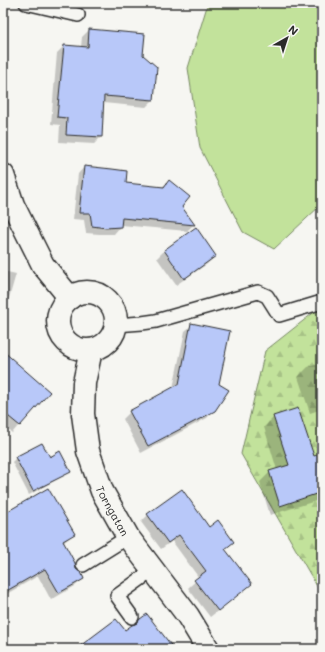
<svg xmlns="http://www.w3.org/2000/svg" width="325" height="652" font-family="Mali,sans-serif">
<defs>
<pattern id="forest-firs" width="22" height="20" patternUnits="userSpaceOnUse"><rect width="22" height="20" fill="#c2e29b"/><path d="M5 1l3.5 6h-7zM16 11l3.5 6h-7z" fill="#a7c286"/></pattern>
</defs>
<rect width="100%" height="100%" fill="#f6f6f2"/>
<filter id="ink" filterUnits="userSpaceOnUse"><feTurbulence type="fractalNoise" baseFrequency=".025" numOctaves="2"/><feDisplacementMap in="SourceGraphic" scale="8" xChannelSelector="R" yChannelSelector="G"/><feConvolveMatrix kernelMatrix="1 2 1 2 8 2 1 2 1" color-interpolation-filters="sRGB"/></filter>
<g filter="url(#ink)">
<!-- green -->
<path fill="#c2e29b" stroke="#768663" d="M208 3H322V204L274 249 243 232 200 148 188 68Z"/>
<!-- forest -->
<path fill="url(#forest-firs)" stroke="#768663" d="M322 306V595L241 454 265 351Z"/>
<!-- shadow -->
<g fill="#0003">
<path d="M89 30 142 56 153 100 146 107 103 103 101 137 94 144 59 142 60 125 51 124 57 53 64 46 81 47 82 37Z"/>
<path d="M84 167 125 184 162 187 169 181 181 207 193 225 187 231 121 225 120 227 114 234H99L86 233 84 220 73 219 78 174Z"/>
<path d="M164 251 215 256 207 264 176 285 157 258Z"/>
<path d="M3 271 16 274 3 319Z"/>
<path d="M192 325 214 410 207 418 141 453 123 419 130 412 173 388 185 331Z"/>
<path d="M322 363V409L310 413 298 377 308 367Z"/>
<path d="M3 364 19 425 12 433 3 425Z"/>
<path d="M274 417 313 457 322 454V499L270 515 260 482 270 472 277 470 264 427Z"/>
<path d="M16 458H49L70 471 65 475 29 495 12 462Z"/>
<path d="M3 515 74 534 63 543 75 569 83 579 75 586 51 600 38 576 3 596Z"/>
<path d="M148 515 209 528 233 542 225 550 244 590 210 617 188 588 199 578 172 541 161 549 141 522Z"/>
</g>
<!-- building -->
<g fill="#b8c8f9" stroke="#2b2b2b">
<path d="M89 29 145 34 143 55 157 67 154 100 104 96 102 137 66 135 67 118 57 117 64 45 88 47Z"/>
<path d="M84 166 112 169 127 171 126 183 164 187 169 180 190 197 182 207 195 225 122 218 121 227 106 228 92 226 90 213H79Z"/>
<path d="M196 227 216 256 184 279 164 250Z"/>
<path d="M191 323 230 331 219 384 229 390 215 411 148 446 129 411 179 384Z"/>
<path d="M3 351 50 392 20 426 3 412Z"/>
<path d="M298 408 314 456 322 453V492L280 506 269 471 289 465 273 416Z"/>
<path d="M42 443 50 457 60 451 71 472 33 491 15 457Z"/>
<path d="M48 488 75 534 63 541 75 563 76 569 81 572 84 579 59 593 45 569 3 593V514Z"/>
<path d="M182 489 209 527 218 520 234 542 225 549 252 584 218 611 194 580 206 571 179 535 168 543 147 514Z"/>
<path d="M147 614 174 649H76L116 619 125 630 132 625 137 623 140 619Z"/>
</g>
<g fill="none" stroke-linecap="round" stroke-linejoin="round">
<defs>
<g id="service">
<path d="M26 3 78 15"/>
<path d="M116 325 142 323 156 321 258 292 267 296 279 315 322 302"/>
<path d="M83 565 128 537"/>
<path d="M132 617 117 596 153 570"/>
</g>
<g id="minor">
<path d="M3 175 13 205 43 265 70 298"/>
<circle cx="87" cy="321" r="29"/>
<path id="s1" d="M91 350 84 383 83 414 88 451 102 491 128 537 188 616 208 649"/>
</g>
</defs>
<!-- service casing -->
<use href="#service" stroke="#2b2b2b" stroke-width="16"/>
<!-- minor casing -->
<use href="#minor" stroke="#2b2b2b" stroke-width="25"/>
<!-- service -->
<use href="#service" stroke="#f6f6f2" stroke-width="13"/>
<!-- minor -->
<use href="#minor" stroke="#f6f6f2" stroke-width="22"/>
</g>
</g>
<g text-anchor="middle" dominant-baseline="central" stroke-width="3" stroke-linejoin="round" paint-order="stroke">
<!-- street labels -->
<g font-size="11" fill="#2b2b2b" stroke="#f6f6f2">
<text stroke="none"><textPath href="#s1" startOffset="167">Torngatan</textPath></text>
</g>
</g>
<!-- margin -->
<rect width="325" height="652" fill="none" stroke="#f6f6f2" stroke-width="16"/>
<rect x="8" y="8" width="309" height="636" fill="none" stroke="#2b2b2b" stroke-width="1.5" filter="url(#ink)"/>
<!-- north arrow -->
<g transform="translate(287 38) rotate(39)" stroke="#f6f6f2" stroke-width="3" paint-order="stroke">
<path d="M0-3L7 15L0 10L-7 15Z" fill="#2b2b2b"/>
<text y="-6" font-size="11" font-weight="bold" text-anchor="middle" fill="#2b2b2b">N</text>
</g>
</svg>
